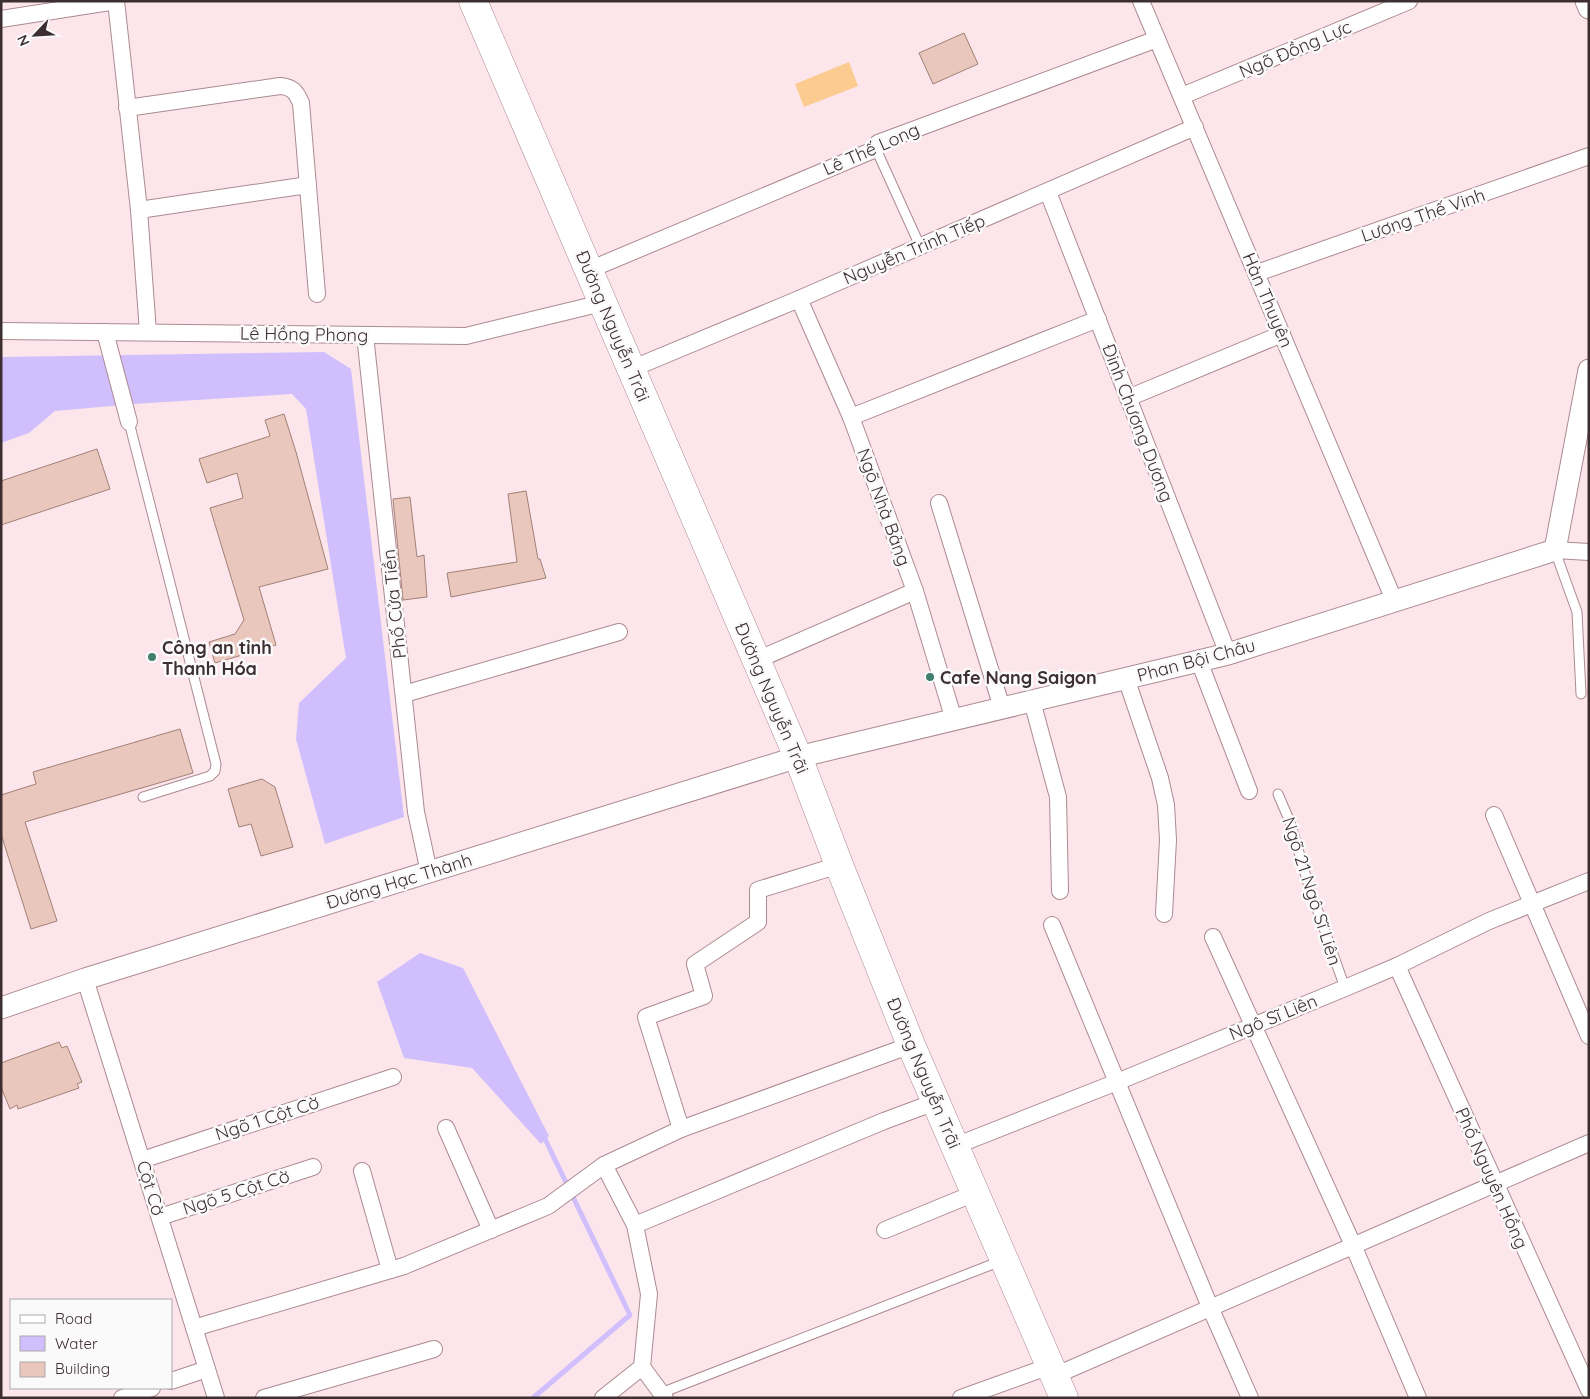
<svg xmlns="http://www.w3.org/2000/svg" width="1590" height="1399" font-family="Quicksand,sans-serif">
<rect width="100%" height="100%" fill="#fde6eb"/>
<!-- green -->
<path fill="#fccb8f" d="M849 62 858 86 804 107 795 84Z"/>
<!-- water -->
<g fill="#d1bffd">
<path d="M324 352 351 369 404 817 325 844 296 739 299 703 346 658 306 409 292 394 134 404 55 411 29 433 1 443V357Z"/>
<path d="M420 953 463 968 549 1136 541 1144 472 1068 404 1058 377 982Z"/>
</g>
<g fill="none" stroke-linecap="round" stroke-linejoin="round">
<!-- stream -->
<path stroke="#d1bffd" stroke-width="5" d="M533 1398 630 1315 545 1139"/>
</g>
<!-- building -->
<g fill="#eac7bc" stroke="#a18076">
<path d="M964 33 978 64 933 84 919 53Z"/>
<path d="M284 414 296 452 328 569 259 587 276 645 215 663 209 642 235 634 244 620 210 508 243 498 237 473 207 483 199 459 270 436 265 420Z"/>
<path d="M97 449 110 489 1 525V481Z"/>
<path d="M526 491 538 559H540L546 578 451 597 447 573 517 562 508 494Z"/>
<path d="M410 497 417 557 424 555 427 597 403 600 393 499Z"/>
<path d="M180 729 193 773 25 822 57 921 31 929 1 834V795L36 784 33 772Z"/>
<path d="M262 779 275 787 293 847 261 856 251 824 239 827 228 789Z"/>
<path d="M59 1042 62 1048 67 1046 82 1082 77 1084 79 1088 18 1109 17 1105 10 1109 1 1087V1063Z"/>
</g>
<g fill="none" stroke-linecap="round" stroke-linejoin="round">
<defs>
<g id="service">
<path d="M876 149 920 246"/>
<path d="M129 422 216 764 215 771 210 776 143 797"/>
<path d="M1555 551 1577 612 1581 694"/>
<path d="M1278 794 1290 822 1308 883 1345 988"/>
<path d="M661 1393 1001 1261"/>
</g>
<g id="minor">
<path d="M1141 1 1394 600"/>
<path d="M1 19 116 1 139 210 148 332"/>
<path d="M1182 96 1409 1"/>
<path d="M127 108 280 86C293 87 296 92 301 103L317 294"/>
<path d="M1048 192 1228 654"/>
<path d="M139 210 308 185"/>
<path d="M589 270 876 149 878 143 1157 39"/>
<path d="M1257 273 1589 156"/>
<path d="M799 299 851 417 915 591 954 720"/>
<path d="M1 331 466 336 602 303"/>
<path d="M105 332 129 422"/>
<path d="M365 335 416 812 429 872"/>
<path d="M631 369 799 299 1195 127"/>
<path d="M1128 398 1282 334"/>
<path d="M851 417 1098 319"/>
<path d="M939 503 1002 708"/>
<path d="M1555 550 1589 552"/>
<path d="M757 660 915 591"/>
<path d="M1199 661 1249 791"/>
<path d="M1126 678 1160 778 1166 805 1168 840 1164 914"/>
<path d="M404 694 619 632"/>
<path d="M1032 701 1058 797 1060 891"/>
<path d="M1494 815 1589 1036"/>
<path d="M1052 925 1210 1307 1250 1398"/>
<path d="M1213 937 1353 1245 1418 1398"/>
<path d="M1397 966 1589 1390"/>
<path d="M85 979 216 1398"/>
<path d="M446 1128 491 1230"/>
<path d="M681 1129 646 1017 704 996 695 964 758 922V890L839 865"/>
<path d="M955 1146 1117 1082 1345 988 1397 966 1489 921 1589 881"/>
<path d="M142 1160 393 1077"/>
<path d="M604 1165 635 1225 884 1121 935 1102"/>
<path d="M362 1171 390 1270"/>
<path d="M160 1217 313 1167"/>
<path d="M635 1225 649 1294 642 1367 665 1398"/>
<path d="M885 1230 975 1193"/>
<path d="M194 1328 404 1266 548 1206 604 1165 681 1129 911 1045"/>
<path d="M1054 1376 1589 1143"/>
<path d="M171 1381 207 1369"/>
<path d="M122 1398 152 1388"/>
<path d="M264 1398 434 1349"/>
<path d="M603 1398 642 1367"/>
<path d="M961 1398 1050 1366"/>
</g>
<g id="tertiary">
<path d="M1586 1 1589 8"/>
<path d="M1 1008 85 979 798 757 1228 654 1555 550 1589 370"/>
</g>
<path id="trunk" d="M473 1 798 757 839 865 911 1045 1064 1398"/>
</defs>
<!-- service casing -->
<use href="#service" stroke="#ac8a91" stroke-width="11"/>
<!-- minor casing -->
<use href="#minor" stroke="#ac8a91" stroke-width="18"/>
<!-- tertiary casing -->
<use href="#tertiary" stroke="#ac8a91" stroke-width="23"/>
<!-- trunk casing -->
<use href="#trunk" stroke="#ac8a91" stroke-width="29"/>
<!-- service -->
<use href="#service" stroke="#fff" stroke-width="9"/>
<!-- minor -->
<use href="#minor" stroke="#fff" stroke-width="16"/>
<!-- tertiary -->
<use href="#tertiary" stroke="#fff" stroke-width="21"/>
<!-- trunk -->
<use href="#trunk" stroke="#fff" stroke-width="28"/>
</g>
<!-- markers -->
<g fill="#407f6d" stroke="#fafafa" stroke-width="2">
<circle cx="152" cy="657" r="5"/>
<circle cx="930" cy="677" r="5"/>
</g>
<g text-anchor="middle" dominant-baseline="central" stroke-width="5" stroke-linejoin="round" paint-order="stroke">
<!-- street labels -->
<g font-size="18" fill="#3d2e31" stroke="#fafafa">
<text transform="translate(1295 49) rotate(-23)">Ngõ Đồng Lực</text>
<text transform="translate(871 149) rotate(-24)">Lê Thế Long</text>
<text transform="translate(1423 215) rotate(-19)">Lương Thế Vinh</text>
<text transform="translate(914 249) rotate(-23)">Nguyễn Trinh Tiếp</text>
<text transform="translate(1268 300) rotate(67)">Hàn Thuyên</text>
<text transform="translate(613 326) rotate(67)">Đường Nguyễn Trãi</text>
<text transform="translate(304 334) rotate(1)">Lê Hồng Phong</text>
<text transform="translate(1138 423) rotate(69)">Đinh Chương Dương</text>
<text transform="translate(884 507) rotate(70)">Ngõ Nhà Bảng</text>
<text transform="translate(394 604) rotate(-96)">Phố Cửa Tiền</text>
<text transform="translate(1196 660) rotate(-15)">Phan Bội Châu</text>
<text transform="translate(772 698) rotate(67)">Đường Nguyễn Trãi</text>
<text transform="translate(399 881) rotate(-17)">Đường Hạc Thành</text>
<text transform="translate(1312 891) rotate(72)">Ngõ 21 Ngô Sĩ Liên</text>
<text transform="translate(1273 1017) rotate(-22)">Ngô Sĩ Liên</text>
<text transform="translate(924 1073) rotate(67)">Đường Nguyễn Trãi</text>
<text transform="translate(267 1118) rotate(-18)">Ngõ 1 Cột Cờ</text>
<text transform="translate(1492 1178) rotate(66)">Phố Nguyên Hồng</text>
<text transform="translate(151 1188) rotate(73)">Cột Cờ</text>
<text transform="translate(236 1192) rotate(-18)">Ngõ 5 Cột Cờ</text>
</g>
<!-- poi labels -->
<g font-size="18" font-weight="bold" fill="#3d2e31" stroke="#fafafa" text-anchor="start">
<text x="162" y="647">Công an tỉnh<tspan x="162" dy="21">Thanh Hóa</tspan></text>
<text x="940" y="677">Cafe Nang Saigon</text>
</g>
</g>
<!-- border -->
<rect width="1590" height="1399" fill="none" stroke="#3d2e31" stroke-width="5"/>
<!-- legend -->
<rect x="10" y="1299" width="162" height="90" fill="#fafafa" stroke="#aea8aa"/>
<rect x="20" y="1315" width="25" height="8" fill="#ffffff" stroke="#aea8aa"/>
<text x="55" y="1324" font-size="15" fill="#3d2e31">Road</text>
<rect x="20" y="1336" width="25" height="15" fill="#d1bffd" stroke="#aea8aa"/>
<text x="55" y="1349" font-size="15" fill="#3d2e31">Water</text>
<rect x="20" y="1362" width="25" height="15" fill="#eac7bc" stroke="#aea8aa"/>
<text x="55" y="1374" font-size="15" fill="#3d2e31">Building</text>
<!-- north arrow -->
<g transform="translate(35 35) rotate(245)" stroke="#fafafa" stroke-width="4" paint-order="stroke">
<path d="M0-4L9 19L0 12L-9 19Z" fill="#3d2e31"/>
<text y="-8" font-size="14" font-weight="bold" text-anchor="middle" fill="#3d2e31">N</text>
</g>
</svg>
